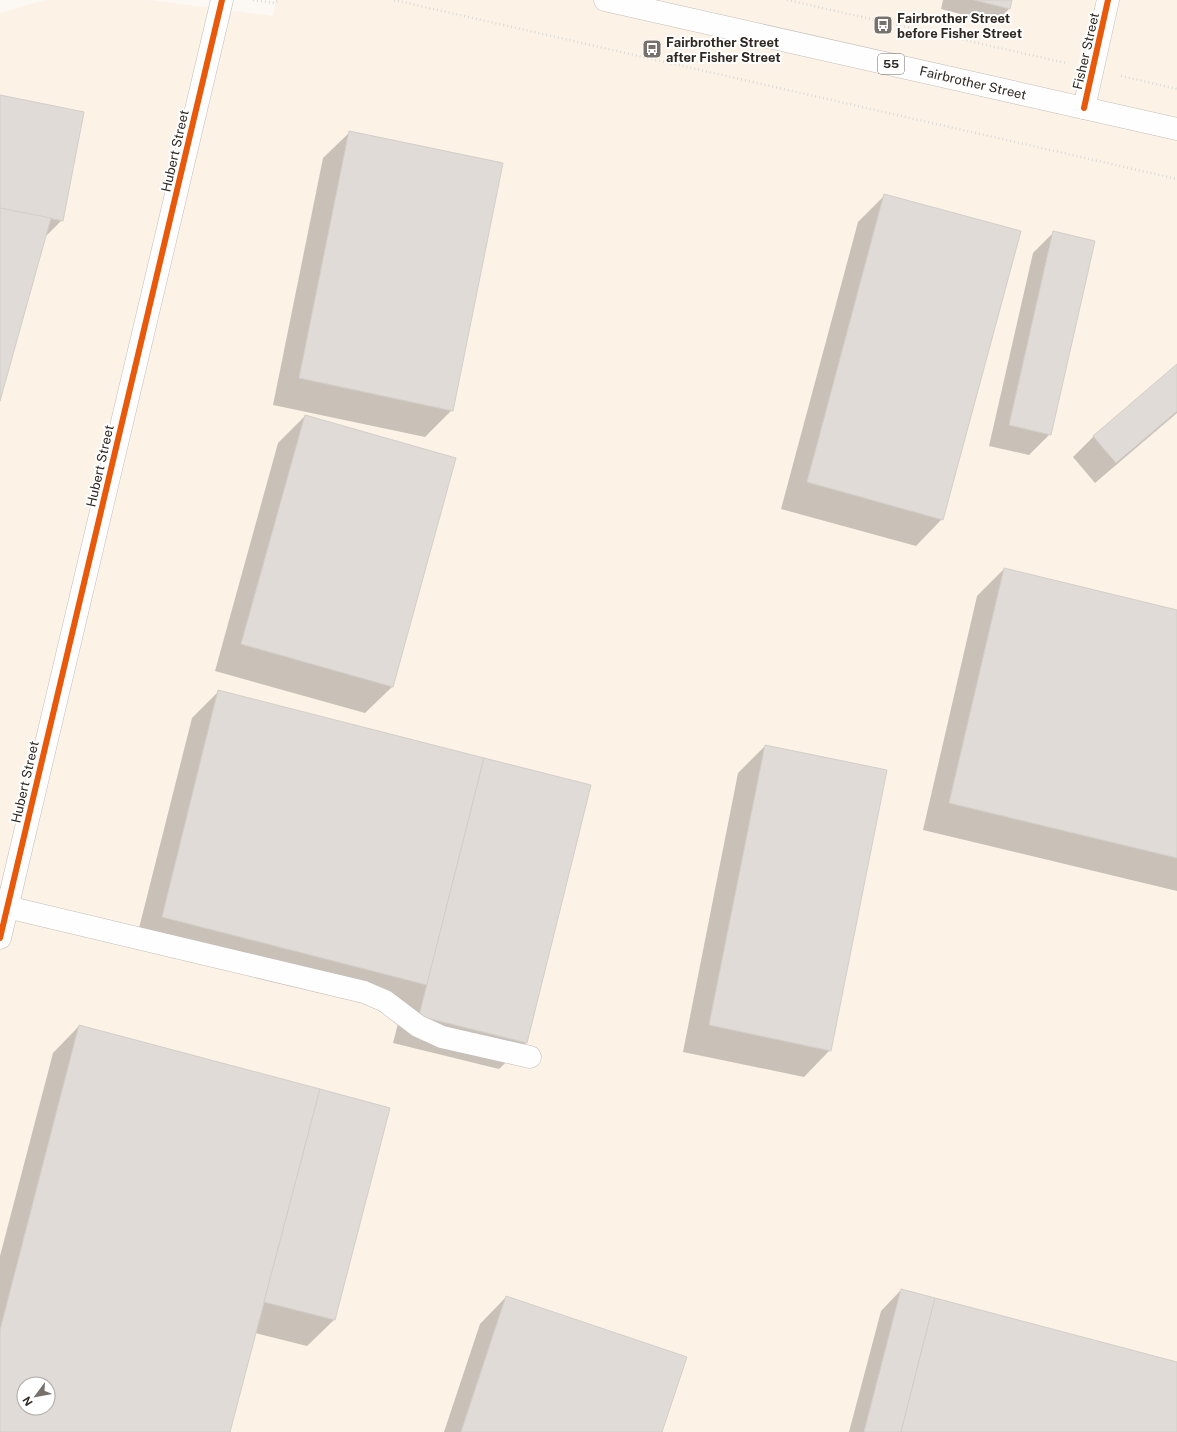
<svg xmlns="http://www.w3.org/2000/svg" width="1177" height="1432" font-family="'Public Sans',sans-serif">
<rect width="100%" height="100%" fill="#fcf9f5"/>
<!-- built -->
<path fill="#fcf2e6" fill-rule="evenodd" d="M45 0H150L273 16 276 0H1177V1432H0V13ZM24 1384H48V1408H24Z"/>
<!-- shadow -->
<g fill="#0003" fill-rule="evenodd">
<path d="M943 0H1011L1009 9 995 23 941 9Z"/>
<path d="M0 96 62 220 44 238 0 397Z"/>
<path d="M350 132 452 410 425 437 273 405 323 158Z"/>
<path d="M885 195 942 519 916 546 781 509 858 222Z"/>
<path d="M1053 233 1050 434 1029 455 989 446 1033 253Z"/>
<path d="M1177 366V413L1095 483 1073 457 1094 436Z"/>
<path d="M305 416 392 687 365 713 215 671 278 443Z"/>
<path d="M1004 569 1177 611V891L923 830 977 596Z"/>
<path d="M219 691 526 1043 499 1069 393 1043 401 1012 135 944 192 718Z"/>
<path d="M765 746 830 1050 804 1077 683 1052 738 773Z"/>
<path d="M79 1026 334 1320 307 1346 255 1333 229 1432H0V1256L53 1053ZM24 1384H48V1408H24Z"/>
<path d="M901 1290 1177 1363V1432H849L881 1311Z"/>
<path d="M506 1297 661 1432H444L480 1324Z"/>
</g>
<!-- building -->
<g fill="#e0dbd6" stroke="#d2cec9" fill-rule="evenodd">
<path d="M974 0H1012L1010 9Z"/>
<path d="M0 95 84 112 63 221 0 208Z"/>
<path d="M349 131 503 163 453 411 299 378Z"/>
<path d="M884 194 1021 231 943 520 807 482Z"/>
<path d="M0 208 51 218 0 401Z"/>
<path d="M1053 231 1095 241 1051 435 1009 425Z"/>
<path d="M1177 364V411L1116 463 1093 436Z"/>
<path d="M305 415 456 458 393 687 241 644Z"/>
<path d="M1004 568 1177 610V858L949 803Z"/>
<path d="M218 690 484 758 427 985 162 917Z"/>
<path d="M765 745 887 770 831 1051 709 1025Z"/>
<path d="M484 758 591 785 527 1043 419 1016Z"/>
<path d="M79 1025 320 1089 230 1432H0V1330ZM24 1384H48V1408H24Z"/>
<path d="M320 1089 390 1108 335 1320 264 1302Z"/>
<path d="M901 1289 935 1298 901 1432H864Z"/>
<path d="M506 1296 687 1357 662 1432H461Z"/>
<path d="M935 1298 1177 1362V1432H901Z"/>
</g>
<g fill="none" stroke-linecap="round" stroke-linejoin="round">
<defs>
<g id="minor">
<path d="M1084 108 1108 0"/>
<path d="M7 907 364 992 385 1001 418 1026 442 1037 530 1057"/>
<path d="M0 938 222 0"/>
</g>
<path id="major" d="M605 0 1177 129"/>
</defs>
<!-- minor casing -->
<use href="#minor" stroke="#c1bdb8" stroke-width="23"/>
<!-- major casing -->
<use href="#major" stroke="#c1bdb8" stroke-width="23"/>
<!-- path -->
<g stroke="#dadad8" stroke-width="2.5" stroke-dasharray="1 3" stroke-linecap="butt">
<path d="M253 0 275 3 279 0"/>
<path d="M394 0 1177 179"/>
<path d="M787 0 1066 63"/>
<path d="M1121 76 1177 89"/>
</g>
<!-- minor -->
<use href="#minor" stroke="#fffefe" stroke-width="22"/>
<!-- major -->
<use href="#major" stroke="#fffefe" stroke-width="22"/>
<defs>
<g id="cycleway">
<path d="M1084 108 1108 0"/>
<path d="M0 938 222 0"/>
</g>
</defs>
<!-- cycleway casing -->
<use href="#cycleway" stroke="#fff" stroke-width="8"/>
<!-- cycleway -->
<use href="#cycleway" stroke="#e8590c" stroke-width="6"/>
</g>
<!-- icons -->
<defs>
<symbol id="bus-square" viewBox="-11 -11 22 22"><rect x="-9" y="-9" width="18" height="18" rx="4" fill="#76716b" stroke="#fff"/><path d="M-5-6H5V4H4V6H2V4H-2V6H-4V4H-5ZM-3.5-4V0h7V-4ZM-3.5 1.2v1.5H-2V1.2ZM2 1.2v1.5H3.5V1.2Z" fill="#fff"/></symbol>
</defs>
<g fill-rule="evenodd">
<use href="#bus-square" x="872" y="14" width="22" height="22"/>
<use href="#bus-square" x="641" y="38" width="22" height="22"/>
</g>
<g text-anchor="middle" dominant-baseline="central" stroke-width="4" stroke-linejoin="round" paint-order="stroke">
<!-- shield labels -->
<rect fill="#fff" stroke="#6d6864" stroke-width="1" x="878" y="54" width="26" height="20" rx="3"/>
<g font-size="12" font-weight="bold" fill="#2e2821">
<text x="891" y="64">55</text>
</g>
<!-- poi labels -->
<g font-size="13" font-weight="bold" fill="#2e2821" stroke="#fff" text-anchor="start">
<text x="897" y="18">Fairbrother Street<tspan x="897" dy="15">before Fisher Street</tspan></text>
<text x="666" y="42">Fairbrother Street<tspan x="666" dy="15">after Fisher Street</tspan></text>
</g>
<!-- street labels -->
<g font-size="13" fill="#2e2821" stroke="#fff">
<text transform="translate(1086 51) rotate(-77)">Fisher Street</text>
<text transform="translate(973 83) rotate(13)">Fairbrother Street</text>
<text transform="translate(175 151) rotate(-77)">Hubert Street</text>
<text transform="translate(100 466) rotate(-77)">Hubert Street</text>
<text transform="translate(25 782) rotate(-77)">Hubert Street</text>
</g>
</g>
<!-- north arrow -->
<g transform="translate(36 1396) rotate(238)"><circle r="19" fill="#ffffff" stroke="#aba9a6"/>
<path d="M0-3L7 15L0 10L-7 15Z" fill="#76716b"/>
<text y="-6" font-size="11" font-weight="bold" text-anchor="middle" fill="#2e2821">N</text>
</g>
</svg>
